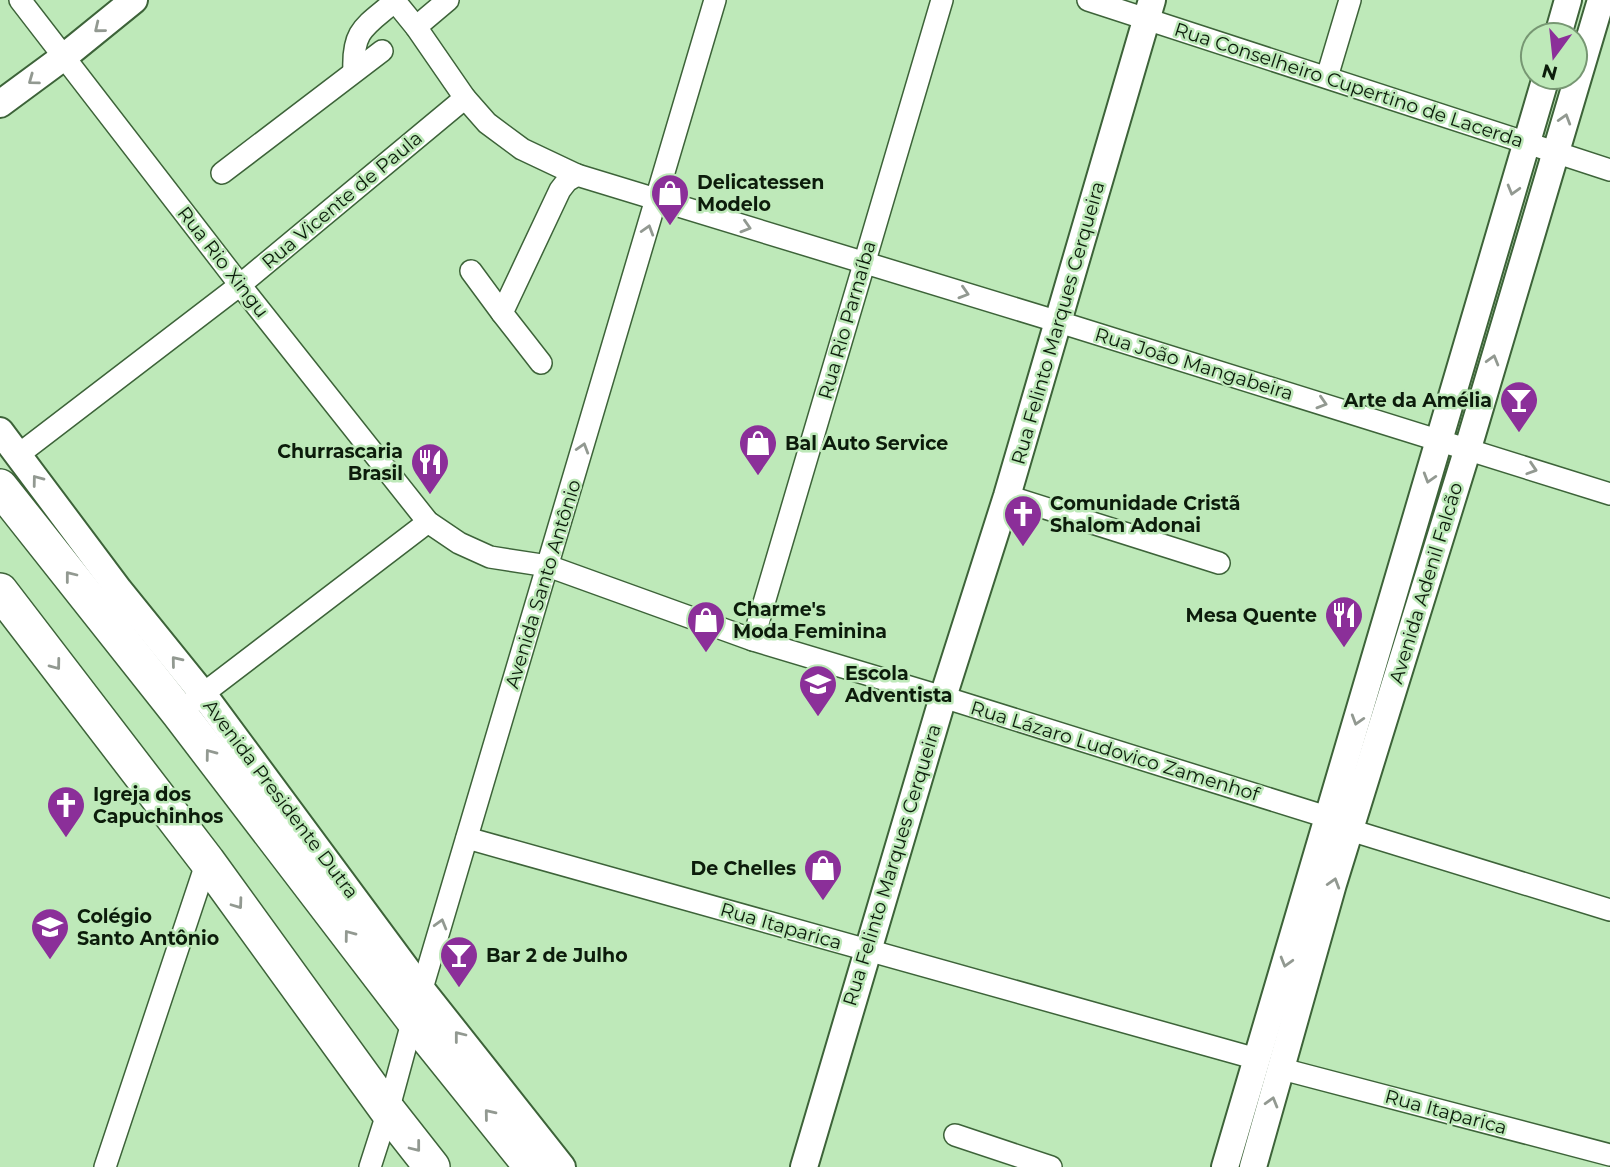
<svg xmlns="http://www.w3.org/2000/svg" width="1610" height="1167" font-family="Montserrat,sans-serif">
<rect width="100%" height="100%" fill="#bee9b9"/>
<g fill="none" stroke-linecap="round" stroke-linejoin="round">
<defs>
<g id="minor">
<path d="M20 0 240 285 428 522 459 543 490 557 548 566 753 640 943 697 1327 817"/>
<path d="M394 0 416 27 465 98 487 123 522 149 577 175 1059 322 1610 494"/>
<path d="M1088 0 1610 170"/>
<path d="M416 27 448 0"/>
<path d="M354 71C352 29 366 26 395 1"/>
<path d="M1327 77 1350 0"/>
<path d="M222 173 382 51"/>
<path d="M471 271 502 313"/>
<path d="M541 363 502 313 560 190 567 181 577 175"/>
<path d="M18 455 240 285 465 98"/>
<path d="M1007 496 1219 563"/>
<path d="M753 640 942 0"/>
<path d="M191 703 428 522"/>
<path d="M1350 830 1610 910"/>
<path d="M467 838 1257 1059"/>
<path d="M1282 1069 1610 1155"/>
<path d="M955 1135 1051 1167"/>
<path d="M105 1167 207 861"/>
<path d="M370 1167 388 1111 413 1019 715 0"/>
</g>
<g id="tertiary">
<path d="M1558 35 1568 0"/>
<path d="M0 104 65 56 134 0"/>
<path d="M0 431 119 590 203 694 422 990 562 1167"/>
<path d="M804 1167 943 697 1007 496 1152 0"/>
<path d="M1225 1167 1546 77"/>
<path d="M1253 1167 1333 884 1468 448 1601 0"/>
</g>
<g id="trunk">
<path d="M0 487 179 713 413 1019 532 1167"/>
<path d="M0 591 207 861 388 1111 432 1167"/>
</g>
</defs>
<!-- minor casing -->
<use href="#minor" stroke="#3d6339" stroke-width="24"/>
<!-- tertiary casing -->
<use href="#tertiary" stroke="#3d6339" stroke-width="30"/>
<!-- trunk casing -->
<use href="#trunk" stroke="#3d6339" stroke-width="38"/>
<!-- minor -->
<use href="#minor" stroke="#fff" stroke-width="21"/>
<!-- tertiary -->
<use href="#tertiary" stroke="#fff" stroke-width="26"/>
<!-- trunk -->
<use href="#trunk" stroke="#fff" stroke-width="35"/>
</g>
<!-- one-way arrows -->
<defs><path id="oneway-chevron" d="M-2-3.5L2.5 0L-2 3.5" fill="none" stroke-width="1.6" stroke-linecap="round" stroke-linejoin="round" transform="scale(1.75)"/></defs>
<g stroke="#929991">
<use href="#oneway-chevron" transform="translate(99 28) rotate(141)"/>
<use href="#oneway-chevron" transform="translate(33 80) rotate(144)"/>
<use href="#oneway-chevron" transform="translate(1565 119) rotate(-73)"/>
<use href="#oneway-chevron" transform="translate(1513 190) rotate(106)"/>
<use href="#oneway-chevron" transform="translate(746 227) rotate(17)"/>
<use href="#oneway-chevron" transform="translate(648 230) rotate(-73)"/>
<use href="#oneway-chevron" transform="translate(964 293) rotate(17)"/>
<use href="#oneway-chevron" transform="translate(1493 360) rotate(-74)"/>
<use href="#oneway-chevron" transform="translate(1322 403) rotate(17)"/>
<use href="#oneway-chevron" transform="translate(583 448) rotate(-73)"/>
<use href="#oneway-chevron" transform="translate(1532 469) rotate(18)"/>
<use href="#oneway-chevron" transform="translate(1429 478) rotate(107)"/>
<use href="#oneway-chevron" transform="translate(37 480) rotate(-127)"/>
<use href="#oneway-chevron" transform="translate(70 576) rotate(-128)"/>
<use href="#oneway-chevron" transform="translate(176 661) rotate(-129)"/>
<use href="#oneway-chevron" transform="translate(56 665) rotate(53)"/>
<use href="#oneway-chevron" transform="translate(1357 720) rotate(107)"/>
<use href="#oneway-chevron" transform="translate(210 754) rotate(-127)"/>
<use href="#oneway-chevron" transform="translate(1334 883) rotate(-73)"/>
<use href="#oneway-chevron" transform="translate(238 904) rotate(54)"/>
<use href="#oneway-chevron" transform="translate(441 924) rotate(-74)"/>
<use href="#oneway-chevron" transform="translate(349 935) rotate(-127)"/>
<use href="#oneway-chevron" transform="translate(1286 962) rotate(106)"/>
<use href="#oneway-chevron" transform="translate(459 1036) rotate(-128)"/>
<use href="#oneway-chevron" transform="translate(1272 1102) rotate(-74)"/>
<use href="#oneway-chevron" transform="translate(489 1114) rotate(-129)"/>
<use href="#oneway-chevron" transform="translate(416 1147) rotate(52)"/>
</g>
<!-- icons -->
<defs>
<symbol id="shop-pin" viewBox="-11 -11 22 30"><path d="M0 17L-7.5 6A9.5 9.5 0 1 1 7.5 6Z" fill="#8b2f99" stroke="#bee9b9"/><path d="M-5-2.5h2.3a2.7 3.5 0 0 1 5.4 0H5L5.5 6h-11ZM-1.5-2.5h3a1.5 2.3 0 0 0-3 0Z" fill="#fff"/></symbol>
<symbol id="bar-pin" viewBox="-11 -11 22 30"><path d="M0 17L-7.5 6A9.5 9.5 0 1 1 7.5 6Z" fill="#8b2f99" stroke="#bee9b9"/><path d="M-6-5H6L.8 .8V4.5H3.5V6h-7V4.5H-.8V.8Z" fill="#fff"/></symbol>
<symbol id="restaurant-pin" viewBox="-11 -11 22 30"><path d="M0 17L-7.5 6A9.5 9.5 0 1 1 7.5 6Z" fill="#8b2f99" stroke="#bee9b9"/><path d="M-5-6h1v4h1v-4h1v4h1v-4h1v5L-1.5 .5V6h-2V.5L-5-1ZM5-6V6H3V1.5H1.5Q1.5-4 5-6Z" fill="#fff"/></symbol>
<symbol id="church-pin" viewBox="-11 -11 22 30"><path d="M0 17L-7.5 6A9.5 9.5 0 1 1 7.5 6Z" fill="#8b2f99" stroke="#bee9b9"/><path d="M-1.2-6h2.4v3.5h3.3v2.4h-3.3V6h-2.4V-.1h-3.3v-2.4h3.3Z" fill="#fff"/></symbol>
<symbol id="school-pin" viewBox="-11 -11 22 30"><path d="M0 17L-7.5 6A9.5 9.5 0 1 1 7.5 6Z" fill="#8b2f99" stroke="#bee9b9"/><path d="M0-5L7-2L0 1L-7-2ZM-4 1L0 2.5L4 1V4Q0 6-4 4Z" fill="#fff"/></symbol>
</defs>
<g fill-rule="evenodd">
<use href="#shop-pin" x="648" y="171" width="44" height="60"/>
<use href="#bar-pin" x="1497" y="378" width="44" height="60"/>
<use href="#shop-pin" x="736" y="421" width="44" height="60"/>
<use href="#restaurant-pin" x="408" y="440" width="44" height="60"/>
<use href="#church-pin" x="1001" y="492" width="44" height="60"/>
<use href="#restaurant-pin" x="1322" y="593" width="44" height="60"/>
<use href="#shop-pin" x="684" y="598" width="44" height="60"/>
<use href="#school-pin" x="796" y="662" width="44" height="60"/>
<use href="#church-pin" x="44" y="783" width="44" height="60"/>
<use href="#shop-pin" x="801" y="846" width="44" height="60"/>
<use href="#school-pin" x="28" y="905" width="44" height="60"/>
<use href="#bar-pin" x="437" y="933" width="44" height="60"/>
</g>
<g text-anchor="middle" dominant-baseline="central" stroke-width="5" stroke-linejoin="round" paint-order="stroke">
<!-- street labels -->
<g font-size="19" fill="#0c1c0b" stroke="#bee9b9">
<text transform="translate(1349 85) rotate(18)">Rua Conselheiro Cupertino de Lacerda</text>
<text transform="translate(342 200) rotate(-40)">Rua Vicente de Paula</text>
<text transform="translate(223 262) rotate(52)">Rua Rio Xingu</text>
<text transform="translate(847 320) rotate(-74)">Rua Rio Parnaíba</text>
<text transform="translate(1058 323) rotate(-74)">Rua Felinto Marques Cerqueira</text>
<text transform="translate(1194 364) rotate(17)">Rua João Mangabeira</text>
<text transform="translate(1426 583) rotate(-73)">Avenida Adenil Falcão</text>
<text transform="translate(543 584) rotate(-73)">Avenida Santo Antônio</text>
<text transform="translate(1115 751) rotate(17)">Rua Lázaro Ludovico Zamenhof</text>
<text transform="translate(281 799) rotate(53)">Avenida Presidente Dutra</text>
<text transform="translate(892 865) rotate(-73)">Rua Felinto Marques Cerqueira</text>
<text transform="translate(781 926) rotate(16)">Rua Itaparica</text>
<text transform="translate(1446 1112) rotate(15)">Rua Itaparica</text>
</g>
<!-- poi labels -->
<g font-size="19" font-weight="bold" fill="#0c1c0b" stroke="#bee9b9" text-anchor="start">
<text x="697" y="182">Delicatessen<tspan x="697" dy="22">Modelo</tspan></text>
<text x="1492" y="400" text-anchor="end">Arte da Amélia</text>
<text x="785" y="443">Bal Auto Service</text>
<text x="403" y="451" text-anchor="end">Churrascaria<tspan x="403" dy="22">Brasil</tspan></text>
<text x="1050" y="503">Comunidade Cristã<tspan x="1050" dy="22">Shalom Adonai</tspan></text>
<text x="733" y="609">Charme's<tspan x="733" dy="22">Moda Feminina</tspan></text>
<text x="1317" y="615" text-anchor="end">Mesa Quente</text>
<text x="845" y="673">Escola<tspan x="845" dy="22">Adventista</tspan></text>
<text x="93" y="794">Igreja dos<tspan x="93" dy="22">Capuchinhos</tspan></text>
<text x="796" y="868" text-anchor="end">De Chelles</text>
<text x="77" y="916">Colégio<tspan x="77" dy="22">Santo Antônio</tspan></text>
<text x="486" y="955">Bar 2 de Julho</text>
</g>
</g>
<!-- north arrow -->
<g transform="translate(1554 56) rotate(195)"><circle r="33" fill="#bee9b9" stroke="#779773" stroke-width="2"/>
<path d="M0-5L12 26L0 18L-12 26Z" fill="#8b2f99"/>
<text y="-10" font-size="19" font-weight="bold" text-anchor="middle" fill="#0c1c0b">N</text>
</g>
</svg>
